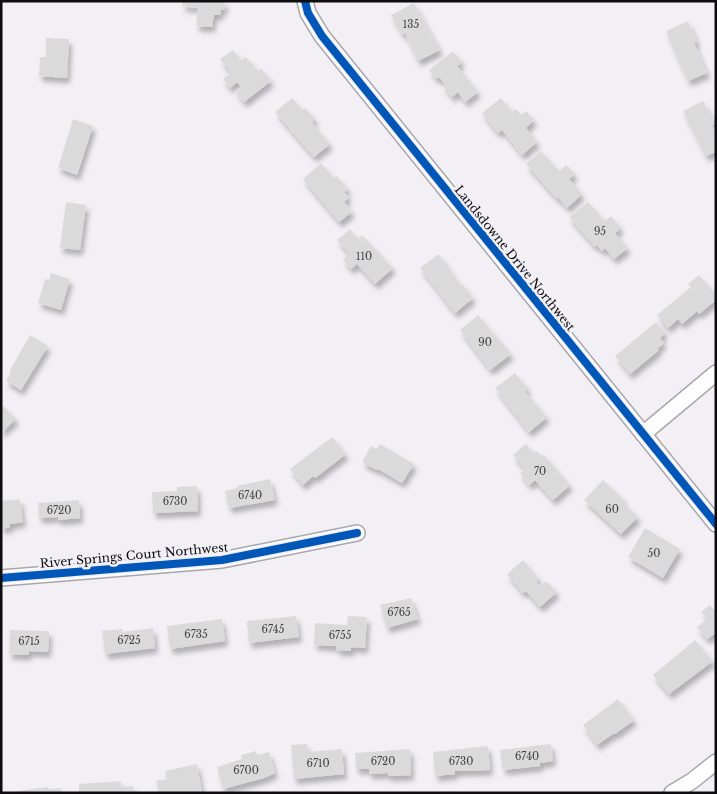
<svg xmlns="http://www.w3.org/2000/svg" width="717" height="794" font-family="'Libre Baskerville',serif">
<defs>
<filter id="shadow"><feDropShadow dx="3" dy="5.5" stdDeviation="2.5" flood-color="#0004"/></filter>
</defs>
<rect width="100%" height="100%" fill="#f2f0f5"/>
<!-- building -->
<g fill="#dbdadb" filter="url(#shadow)">
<path d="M183 1H225L224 10 221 9 220 15H214L212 27 196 26 198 8 182 6Z"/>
<path d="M414 3 440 50 418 61 405 33 402 34 391 15Z"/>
<path d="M688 21 697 42 694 43 707 73 688 81 666 31Z"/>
<path d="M46 38 69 39 67 78 39 76 40 57H46Z"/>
<path d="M233 50 241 60 246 57 258 71 261 68 271 81 244 102 235 91 241 87 237 82 230 88 223 79 231 73 220 59Z"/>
<path d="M453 51 462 62 457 66 478 92 465 102 458 92 452 97 443 86 445 84 439 77 436 79 429 70Z"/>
<path d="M292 98 303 110 305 108 315 119 312 122 316 128 330 144 314 157 275 112Z"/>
<path d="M501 98 512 112 516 109 521 115 526 111 534 120 526 128 537 142 522 155 502 130 498 133 482 113Z"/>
<path d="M703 101 715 123 712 125 716 133V152L706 156 683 111Z"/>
<path d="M73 119 93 126 77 175 58 168Z"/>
<path d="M541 151 559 171 566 165 575 174 569 179 582 194 567 208 558 197 557 199 526 164Z"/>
<path d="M321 163 334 178 337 176 348 189 344 192 349 197 344 202 352 212 339 222 303 179Z"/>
<path d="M66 202 86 205 80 250 60 248Z"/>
<path d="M588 202 605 221 611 216 621 228 615 233 628 248 614 259 605 248 602 251 597 245 595 247 569 217Z"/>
<path d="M350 229 358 239 362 235 393 268 375 284 357 264 351 269 343 259 349 253 337 240Z"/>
<path d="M439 254 460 285 462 284 473 298 455 313 420 268Z"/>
<path d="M51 273 70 279 61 310 38 303 45 279 49 280Z"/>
<path d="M699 275 716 295V300L699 314 697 311 682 324 678 319 668 328 657 315 691 287 688 284Z"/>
<path d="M478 315 511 354 490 370 460 330Z"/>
<path d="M656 322 665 333 660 338 664 343 657 349 659 350 630 374 615 356Z"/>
<path d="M30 335 48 346 21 390 6 381 11 371 10 370Z"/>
<path d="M515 373 528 389 525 392 547 417 529 432 495 388Z"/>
<path d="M1 404 16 419 1 433Z"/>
<path d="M332 437 346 454 315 478 313 476 303 485 290 469Z"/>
<path d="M380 444 414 464 402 483 378 469 377 470 362 462 371 446 377 449Z"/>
<path d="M526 444 534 453 537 451 542 456 543 454 570 485 553 500 535 480 529 485 520 473 525 469 513 455Z"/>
<path d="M270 479 275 500 229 508 225 491 237 488V486Z"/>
<path d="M603 480 624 500 622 502 638 517 621 534 584 500Z"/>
<path d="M197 486 198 511 153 513 152 492 177 491V487Z"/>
<path d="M20 499 23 522 10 524V527L1 529V501Z"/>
<path d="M79 500 80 518 58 520V517L39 518 38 503Z"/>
<path d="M645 528 680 549 663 578 628 557Z"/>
<path d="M523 560 539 579 536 582 540 586 546 581 557 592 540 607 526 591 523 593 507 574Z"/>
<path d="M411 598 418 619 387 628 380 605Z"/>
<path d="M710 605 716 612V633L707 639 697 627 707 619 701 612Z"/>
<path d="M296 616 299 637 249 643 247 621Z"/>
<path d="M348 616 367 617 365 648 351 647V651L336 650 337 646 314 645 315 623 347 625Z"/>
<path d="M222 619 225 641 170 649 167 626Z"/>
<path d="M153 628 155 648 105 654 102 631 122 629V632Z"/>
<path d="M10 630 49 631 48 652 29 651 28 655 9 654Z"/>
<path d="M695 640 713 661 669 694 653 675Z"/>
<path d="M618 699 634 720 615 734 614 733 597 745 583 725Z"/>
<path d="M307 744 308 752 342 749 344 774 294 779 291 745Z"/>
<path d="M551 744 553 761 540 763V766L503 770 500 750Z"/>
<path d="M488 746 490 770 455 771V774L435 776 433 752Z"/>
<path d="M410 749 411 775 388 776V773L369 774V769H356L355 753Z"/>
<path d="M256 751 257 755 269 752 275 773 264 778 223 789 217 767 242 759 241 755Z"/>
<path d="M197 764 202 793H159L156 781 167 779 165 771Z"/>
<path d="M121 781V787L133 786 134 793H79V784Z"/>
<path d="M48 787V789L61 788 62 793H17V791Z"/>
</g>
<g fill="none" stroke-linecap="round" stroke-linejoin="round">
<defs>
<g id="street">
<path d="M305 1 308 13 322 36 716 524"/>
<path d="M643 434 716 373"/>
<path d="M1 578 222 560 357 533"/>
<path d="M672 793 692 781 716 762"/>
</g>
</defs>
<!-- street casing -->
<use href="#street" stroke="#a9a7ab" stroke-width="18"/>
<!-- street -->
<use href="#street" stroke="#fdfdfe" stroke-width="15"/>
<defs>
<g id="cycleway">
<path d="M305 1 308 13 322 36 716 524"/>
<path d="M1 578 222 560 357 533"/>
</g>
</defs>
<!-- cycleway casing -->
<use href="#cycleway" stroke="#f2eff6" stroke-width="11"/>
<!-- cycleway -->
<use href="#cycleway" stroke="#0057b8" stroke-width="8"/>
</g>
<g text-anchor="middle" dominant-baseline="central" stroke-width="5" stroke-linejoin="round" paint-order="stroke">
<!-- number labels -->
<g font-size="10" fill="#424143">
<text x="411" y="24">135</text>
<text x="600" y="231">95</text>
<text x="364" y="256">110</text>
<text x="485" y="342">90</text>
<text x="540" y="471">70</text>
<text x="250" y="495">6740</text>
<text x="175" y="501">6730</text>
<text x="612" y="509">60</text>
<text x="59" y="510">6720</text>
<text x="654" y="553">50</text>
<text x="399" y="612">6765</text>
<text x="273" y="629">6745</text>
<text x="196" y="634">6735</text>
<text x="340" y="635">6755</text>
<text x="129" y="640">6725</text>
<text x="29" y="641">6715</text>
<text x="527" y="756">6740</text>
<text x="383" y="761">6720</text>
<text x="461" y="761">6730</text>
<text x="318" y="763">6710</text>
<text x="246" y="770">6700</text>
</g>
<!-- street labels -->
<g font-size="12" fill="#0d0d0f" stroke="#f2eff6">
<text transform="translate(515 258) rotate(51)">Landsdowne Drive Northwest</text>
<text transform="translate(134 555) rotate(-5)">River Springs Court Northwest</text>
</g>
</g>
<!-- border -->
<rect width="717" height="794" fill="none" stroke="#0d0d0f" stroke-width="5"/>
</svg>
